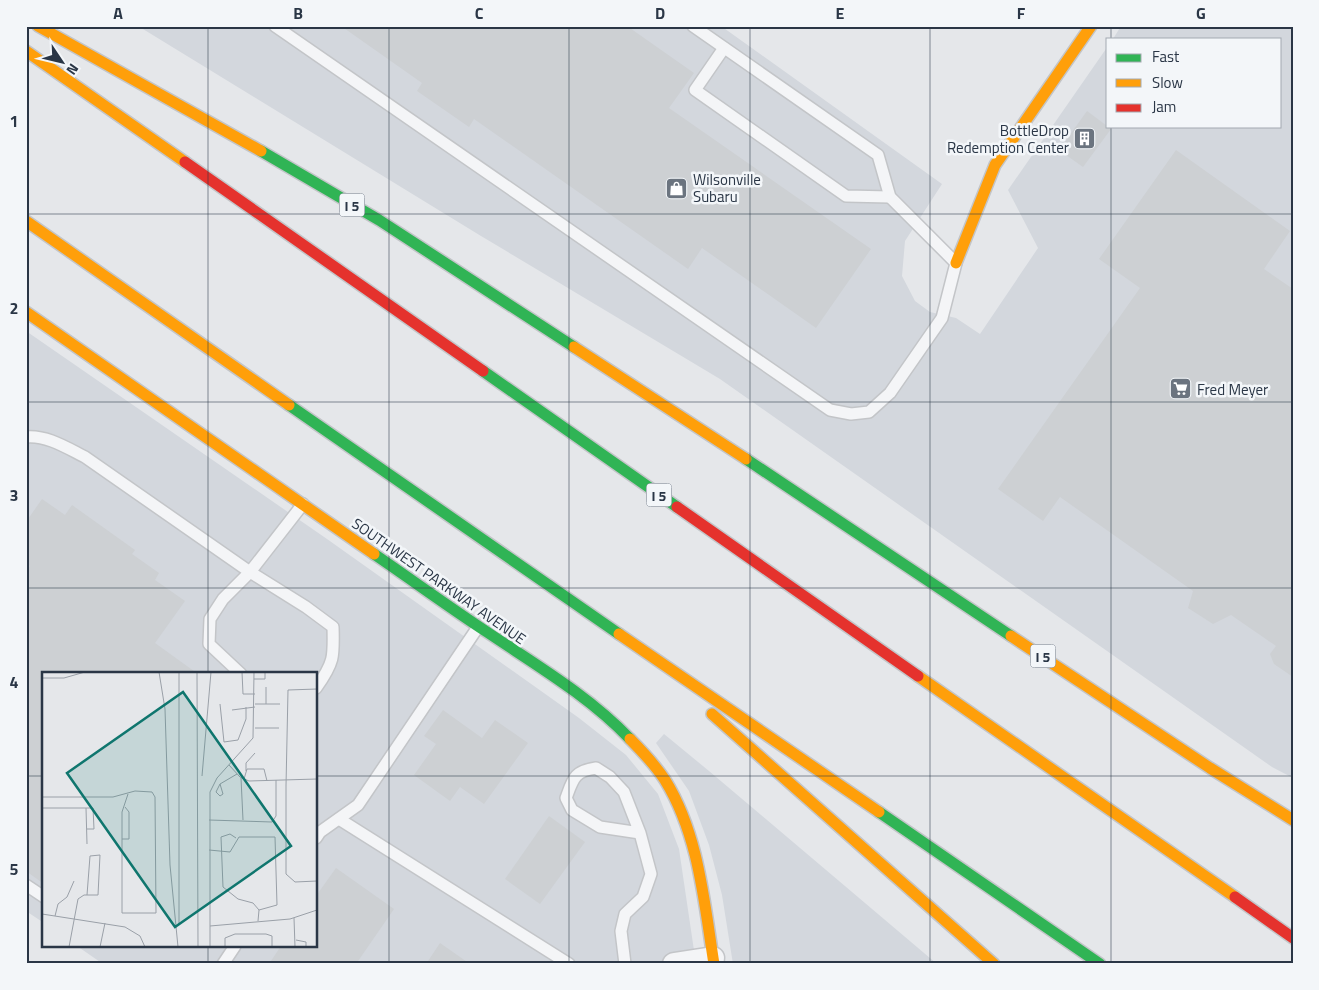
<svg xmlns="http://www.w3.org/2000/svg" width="1319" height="990" font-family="'Titillium Web',sans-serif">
<rect width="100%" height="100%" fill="#e5e7ea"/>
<!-- built -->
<g fill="#d3d7dd">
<path d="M138 26H721L942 184 905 241 902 276 915 301 930 312 956 318 980 334 1038 248 1008 190 1108 46V126H1280V39H1113L1121 26H1293V778L1272 767 720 379 481 236Z"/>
<path d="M26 331 327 539 579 718 626 755 658 794 679 849 696 964H103L77 946H316V674H44V923L26 911Z"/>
<path d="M664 734 709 771 937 964H733L722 895 709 845 689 791 656 743Z"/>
</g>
<!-- building -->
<g fill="#cdd0d3">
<path d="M341 26H627L694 73 669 108 871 249 816 328 702 248 688 269 474 119 469 127 417 91 422 83Z"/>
<path d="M1087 111 1111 129 1083 167 1059 150Z"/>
<path d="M1176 150 1290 231 1264 269 1293 289V677L1274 664 1270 654 1276 646 1231 615 1213 624 1188 608 1193 591 1060 497 1043 521 998 489 1140 288 1099 259Z"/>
<path d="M42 499 65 515 72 505 135 550 132 554 159 573 155 580 185 601 155 643 198 674H44V884L26 871V571L30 566 26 563V522Z"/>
<path d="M443 710 482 738 495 720 528 743 484 804 460 787 450 801 414 775 436 744 424 736Z"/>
<path d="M549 816 585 842 540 904 505 879Z"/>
<path d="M336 868 394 909 356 964H269L281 946H316V896Z"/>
<path d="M440 943 470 964H426Z"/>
</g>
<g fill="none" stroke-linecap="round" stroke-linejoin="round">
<defs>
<g id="lane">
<path d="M275 26 830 410 851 414 869 412 890 393 942 318 956 263 890 197 878 155 693 26"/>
<path d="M724 48 695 90 846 196 890 197"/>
<path d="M26 437C47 435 67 448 85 457L250 572 306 607 333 627C334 657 334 663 316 688"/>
<path d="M241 674 209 644 210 619 223 599 250 572 303 504"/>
<path d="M339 819 569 964"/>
<path d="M316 838 320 832 358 805 478 627"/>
<path d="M26 885 44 897"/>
<path d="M223 964 235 946"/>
<path d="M625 964 621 931 625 914 643 897 651 874 640 833 624 792 610 777 596 768C574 771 573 779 566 798L572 810 600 827 640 833"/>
</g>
<path id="street" d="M674 964 713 958"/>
<g id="fast">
<path d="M261 151 379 220 574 347"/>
<path d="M483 371 677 507"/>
<path d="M289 405 619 634"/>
<path d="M746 459 1011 636"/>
<path d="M374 554C412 580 449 607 487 632 536 665 589 696 630 739"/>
<path d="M879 812 1100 964"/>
</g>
<g id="slow">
<path d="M38 26 261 151"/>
<path d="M26 51 185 162"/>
<path d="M26 221 289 405"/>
<path d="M956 263 995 165 1091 26"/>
<path d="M26 312 374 554"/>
<path d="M574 347 746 459"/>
<path d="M619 634 879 812"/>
<path d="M1011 636 1210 768 1293 820"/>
<path d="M918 676 1235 897"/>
<path d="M712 714 994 964"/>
<path d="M630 739C643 752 655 765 665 780 699 835 704 902 714 964"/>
</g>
<g id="jam">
<path d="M185 162 483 371"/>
<path d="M677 507 918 676"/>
<path d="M1235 897 1293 938"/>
</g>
</defs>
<!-- lane casing -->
<use href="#lane" stroke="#c3c5c8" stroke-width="14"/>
<!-- street casing -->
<use href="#street" stroke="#c3c5c8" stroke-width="25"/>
<!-- fast casing -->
<use href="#fast" stroke="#c3c5c8" stroke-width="14"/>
<!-- slow casing -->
<use href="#slow" stroke="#c3c5c8" stroke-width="14"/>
<!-- jam casing -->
<use href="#jam" stroke="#c3c5c8" stroke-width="14"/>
<!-- lane -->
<use href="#lane" stroke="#f4f5f7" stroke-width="11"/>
<!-- street -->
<use href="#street" stroke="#f4f5f7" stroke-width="22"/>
<!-- fast -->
<use href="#fast" stroke="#30b455" stroke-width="11"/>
<!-- slow -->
<use href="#slow" stroke="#ff9f0a" stroke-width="11"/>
<!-- jam -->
<use href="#jam" stroke="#e5322d" stroke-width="11"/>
</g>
<!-- grid -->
<path fill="none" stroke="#2a3646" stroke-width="1" stroke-opacity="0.55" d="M208 26V674M389 26V964M569 26V964M750 26V964M930 26V964M1111 26V39M1111 126V964M26 214H1293M26 402H1293M26 588H1293M26 776H44M316 776H1293M208 946V964"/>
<!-- icons -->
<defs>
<symbol id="building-square" viewBox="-11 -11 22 22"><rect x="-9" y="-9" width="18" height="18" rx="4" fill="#6b747f" stroke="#f3f6f9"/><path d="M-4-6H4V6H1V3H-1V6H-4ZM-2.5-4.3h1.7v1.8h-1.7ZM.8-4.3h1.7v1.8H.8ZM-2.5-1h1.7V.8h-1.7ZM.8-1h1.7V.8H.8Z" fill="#fff"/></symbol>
<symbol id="shop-square" viewBox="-11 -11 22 22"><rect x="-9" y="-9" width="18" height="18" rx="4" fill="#6b747f" stroke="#f3f6f9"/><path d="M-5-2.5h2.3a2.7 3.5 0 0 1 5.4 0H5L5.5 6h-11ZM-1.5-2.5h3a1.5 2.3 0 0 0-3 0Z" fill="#fff"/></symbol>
<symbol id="supermarket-square" viewBox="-11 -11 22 22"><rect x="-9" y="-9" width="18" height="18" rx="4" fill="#6b747f" stroke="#f3f6f9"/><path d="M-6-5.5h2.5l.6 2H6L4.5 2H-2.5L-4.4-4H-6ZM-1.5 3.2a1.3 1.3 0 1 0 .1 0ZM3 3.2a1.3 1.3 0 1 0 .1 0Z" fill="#fff"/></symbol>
</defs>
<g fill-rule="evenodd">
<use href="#building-square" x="1072" y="126" width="25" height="25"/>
<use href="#shop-square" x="664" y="176" width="25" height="25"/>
<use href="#supermarket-square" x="1168" y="376" width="25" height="25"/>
</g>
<g text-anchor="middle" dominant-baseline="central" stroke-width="5" stroke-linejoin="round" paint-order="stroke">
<!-- shield labels -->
<g fill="#f3f6f9" stroke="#66707c" stroke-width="1">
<rect x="339.5" y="193.5" width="25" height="23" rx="4"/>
<rect x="646.5" y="483.5" width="25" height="23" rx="4"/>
<rect x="1030.5" y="644.5" width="25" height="23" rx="4"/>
</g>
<g font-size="14" font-weight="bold" fill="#2a3646">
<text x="352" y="205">I 5</text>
<text x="659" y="495">I 5</text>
<text x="1043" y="656">I 5</text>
</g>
<!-- poi labels -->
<g font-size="15" fill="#2a3646" stroke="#f3f6f9" text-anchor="start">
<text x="1069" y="130" text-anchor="end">BottleDrop<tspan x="1069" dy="17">Redemption Center</tspan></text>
<text x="693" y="179">Wilsonville<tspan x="693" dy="17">Subaru</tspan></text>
<text x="1197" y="389">Fred Meyer</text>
</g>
<!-- street labels -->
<g font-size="15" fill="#2a3646" stroke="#f3f6f9">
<text transform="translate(439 581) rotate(35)">SOUTHWEST PARKWAY AVENUE</text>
</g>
</g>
<!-- overview -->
<g transform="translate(42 672)">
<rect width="275" height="275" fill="#e5e7ea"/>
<path fill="none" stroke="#9aa0a8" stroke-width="1" d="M117 0 123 37 128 193 136 275M137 0V253M155 0 156 275M200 0 201 22H213M0 6H22L43 0M212 7H223V0M224 15V32M275 17 246 18 244 114V202L253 210 275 209M178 32 182 70 196 68 204 47V35M213 32H238M190 38 213 35M213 56H237M187 93 198 105 207 109 275 107M204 99V91L213 81M160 104 169 0M199 106 201 148M202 107 205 97H222L225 109M178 112 181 122 178 124 174 120 178 112 195 102M0 125H71L93 119 110 120 113 125 114 241H80V140L86 122M0 136H44L45 172M44 136H51L52 157H45M167 148 230 150 234 144V108M0 154V125M194 166 188 162 179 165 181 215 196 227 211 231 217 238M80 167H87V140L83 135M167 178 188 180 197 165H233L235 233 217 238 216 249M0 242 83 255 98 264 103 275M13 244 16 232 25 225 32 209M252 246 253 275M168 254 248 247 275 238M254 268 264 270V275M27 275 36 227 42 223H56L58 183 48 184 45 223M58 275 63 251M168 275V120L175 106 211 66 212 0M183 275V266L193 262H224L230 264V275"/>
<path fill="#0f766e" fill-opacity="0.15" stroke="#0f766e" stroke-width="2.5" d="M141 20 249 174 133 255 25 101Z"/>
<rect width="275" height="275" fill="none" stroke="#2a3646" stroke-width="2.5"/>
</g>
<!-- border -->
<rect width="1319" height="990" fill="none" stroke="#f3f6f9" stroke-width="55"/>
<!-- legend -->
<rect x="1106" y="38" width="175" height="90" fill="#f3f6f9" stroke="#a3a9b1"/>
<rect x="1116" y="54" width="25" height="8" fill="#30b455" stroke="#a3a9b1"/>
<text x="1152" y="62" font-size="15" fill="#2a3646">Fast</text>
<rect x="1116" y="79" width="25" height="8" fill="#ff9f0a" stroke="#a3a9b1"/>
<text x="1152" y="88" font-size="15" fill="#2a3646">Slow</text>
<rect x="1116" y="104" width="25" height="8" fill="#e5322d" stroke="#a3a9b1"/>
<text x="1152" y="112" font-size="15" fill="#2a3646">Jam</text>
<!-- north arrow -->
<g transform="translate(62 62) rotate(125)" stroke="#f3f6f9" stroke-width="4" paint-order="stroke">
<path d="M0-4L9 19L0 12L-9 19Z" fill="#2a3646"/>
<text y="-8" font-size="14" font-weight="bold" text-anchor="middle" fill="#2a3646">N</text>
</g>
<rect x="28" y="28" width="1264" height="934" fill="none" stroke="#2a3646" stroke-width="2"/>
<g font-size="16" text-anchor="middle" font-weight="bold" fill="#2a3646">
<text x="118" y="19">A</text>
<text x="298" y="19">B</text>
<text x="479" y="19">C</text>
<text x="660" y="19">D</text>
<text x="840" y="19">E</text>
<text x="1021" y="19">F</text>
<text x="1201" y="19">G</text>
<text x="14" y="127">1</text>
<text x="14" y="314">2</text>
<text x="14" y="501">3</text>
<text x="14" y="688">4</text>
<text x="14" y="875">5</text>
</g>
</svg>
